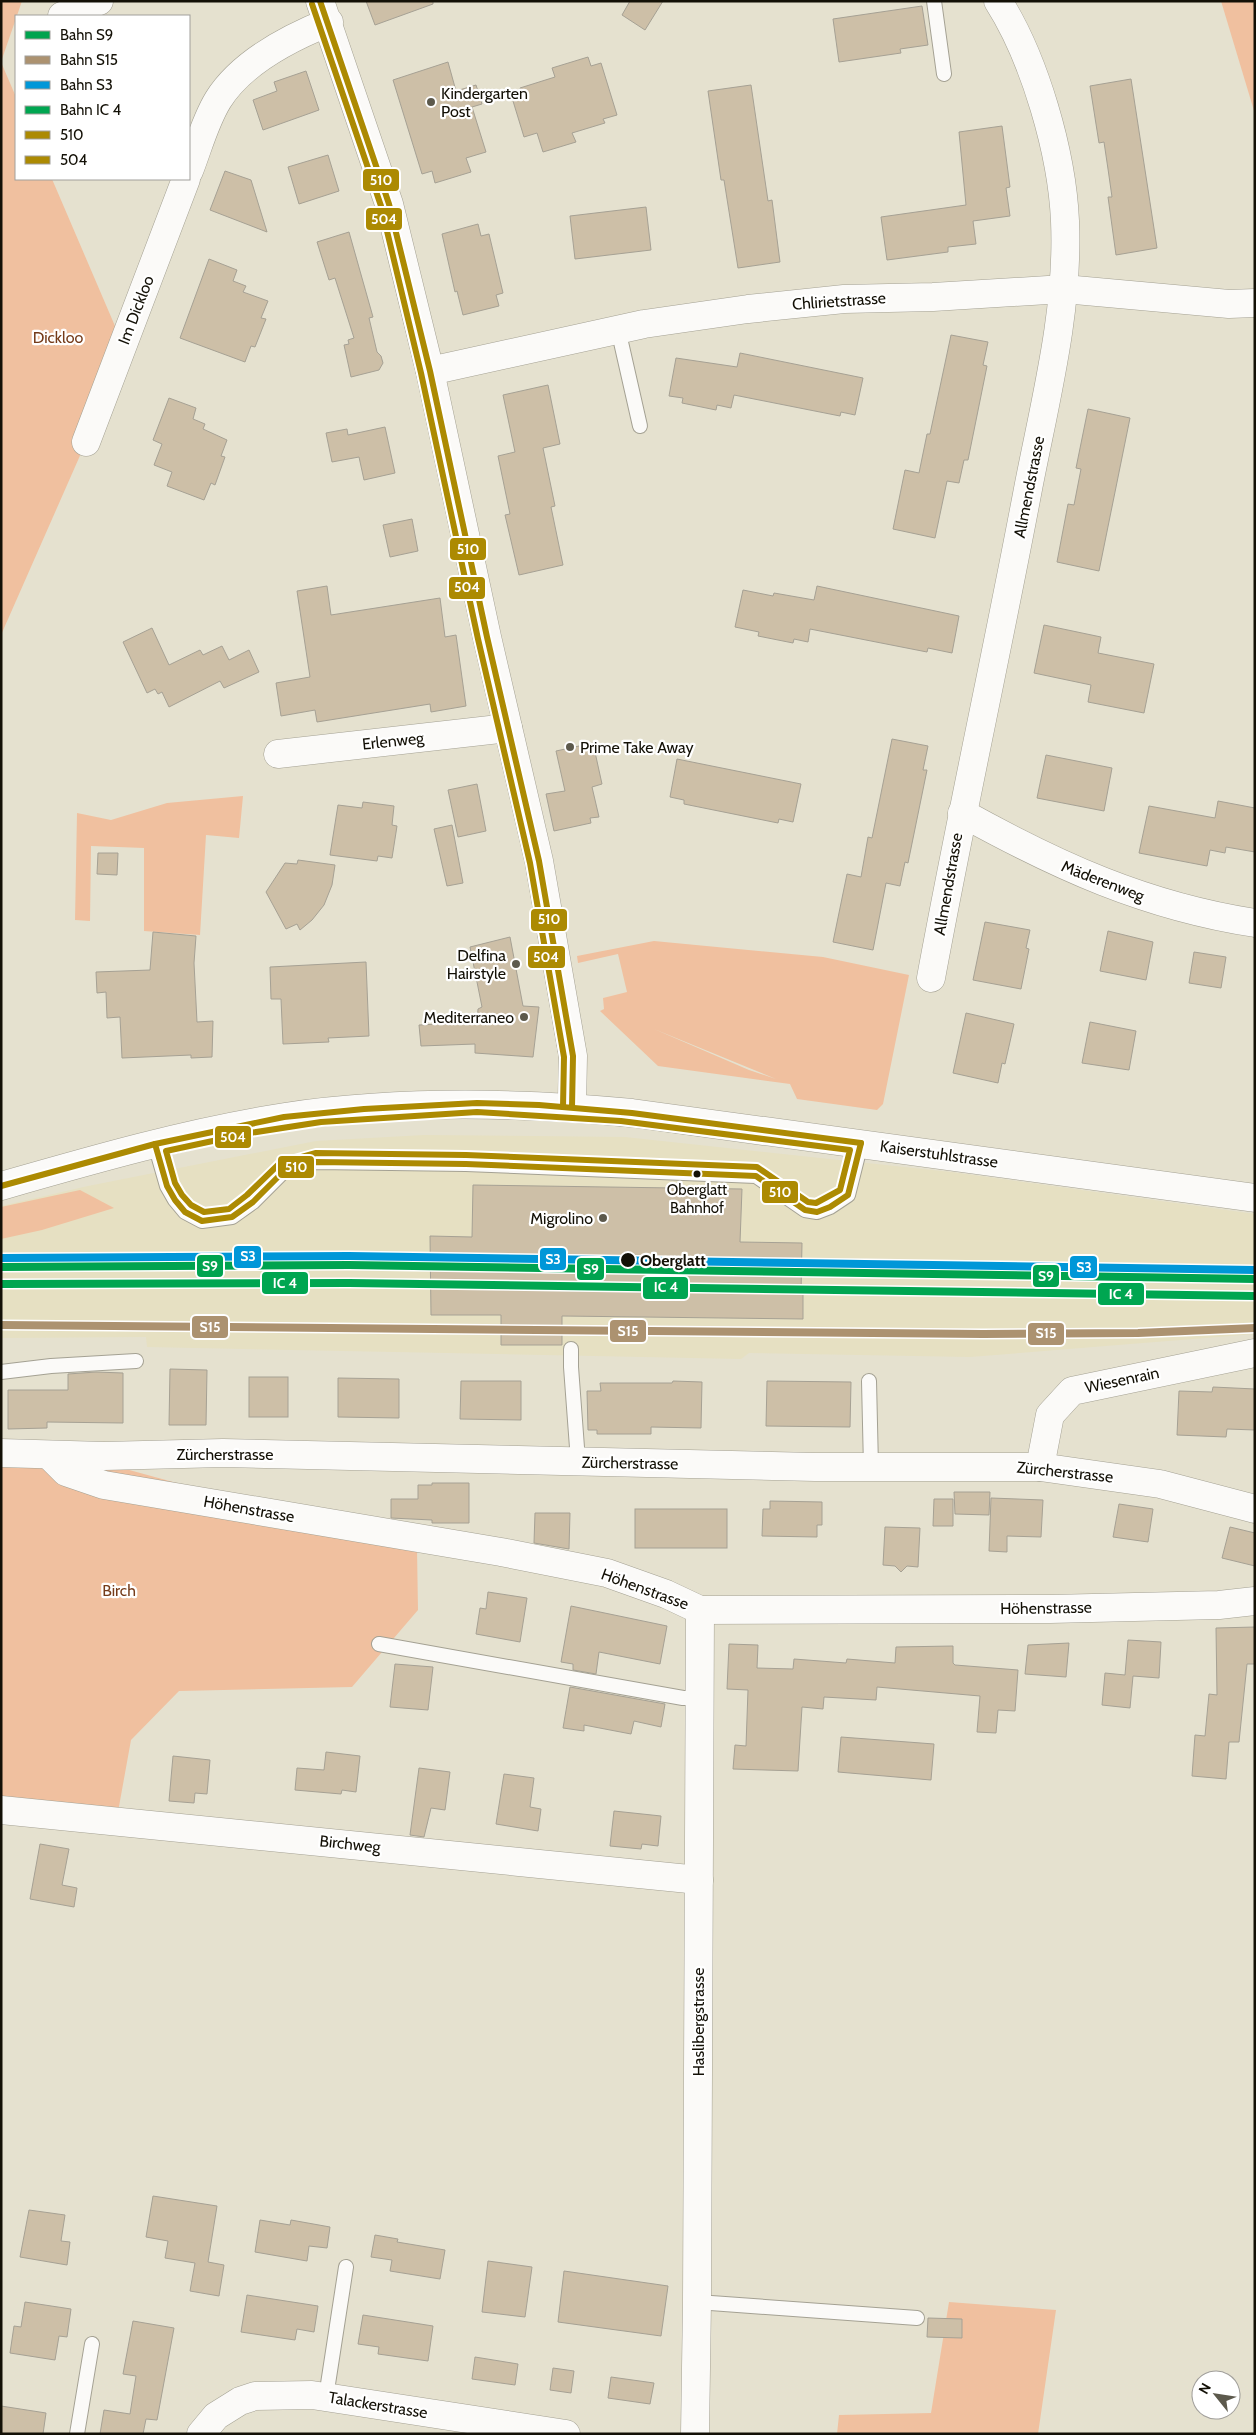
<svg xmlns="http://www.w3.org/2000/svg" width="1256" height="2435" font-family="Cabin,sans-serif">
<rect width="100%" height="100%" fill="#e5e1cf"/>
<!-- built -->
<path fill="#e6e0c2" d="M424 1135 625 1137 951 1172 1255 1214V1334L970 1357 749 1353 741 1359 147 1347 146 1337 1 1338V1206L88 1186 316 1141Z"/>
<!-- green -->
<g fill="#f0c09f" fill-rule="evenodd">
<path d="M1 1H22L1 62 16 97V179H52L118 333 86 442 1 635Z"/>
<path d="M1221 1H1255V114Z"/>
<path d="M243 796 239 838 206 835 200 935 144 931V848L91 846 90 921 75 920 77 813 111 820 167 803Z"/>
<path d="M654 941 823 957 909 975 883 1104 877 1110 797 1099 790 1084 658 1066 600 1011 604 1009 603 998 627 992 618 954 578 963 577 956ZM654 1029 776 1079 749 1070Z"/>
<path d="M80 1190 114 1208 42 1230 1 1239V1207Z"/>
<path d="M1 1449 60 1451 417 1549 418 1610 352 1687 179 1691 131 1740 118 1812 1 1810Z"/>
<path d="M949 2302 1056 2310 1038 2434H837L839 2415 931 2413Z"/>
</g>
<!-- building -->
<g fill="#cdbfa7" stroke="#a6a194">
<path d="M366 1H433V4L375 25Z"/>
<path d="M630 1H663L645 30 622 15Z"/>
<path d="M922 6 928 45 900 49 901 53 839 62 833 19Z"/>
<path d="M588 57 591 66 601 63 617 115 603 119 605 123 572 133 576 142 543 152 537 133 524 137 513 101 523 98 520 88 555 77 552 68Z"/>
<path d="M448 62 456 91 476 85 482 104 472 107 486 152 466 158 471 172 435 183 432 171 422 174 393 80Z"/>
<path d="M306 71 319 110 263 130 253 100 277 91 274 82Z"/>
<path d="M1131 79 1157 248 1116 255 1108 197H1112L1108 169 1104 142 1099 143 1090 86Z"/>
<path d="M751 85 768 201 772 200 780 262 738 268 724 180H721L708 91Z"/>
<path d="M1002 126 1010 187 1006 188 1010 216 973 221 976 244 948 247V252L887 260 881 217 966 205 959 132Z"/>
<path d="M328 155 339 191 299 204 288 167Z"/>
<path d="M225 171 251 180 267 232 210 210Z"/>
<path d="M646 207 651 250 575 259 570 216Z"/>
<path d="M478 224 481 236 489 234 503 293 496 295 499 306 463 315 457 291 455 292 442 234Z"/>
<path d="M349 232 373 317 369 318 377 352 381 356 383 363 379 370 351 377 344 345 349 344 348 340 354 338 335 278 329 280 317 242Z"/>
<path d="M209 259 237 270 233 281 246 286 243 292 268 301 261 318 266 319 255 347 251 346 245 362 180 338Z"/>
<path d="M951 335 988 342 983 365 987 366 968 460H964L959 483 947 481 935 538 893 529 905 470 919 473 927 434H930Z"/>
<path d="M740 353 863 378 855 415 841 412 840 416 734 395 731 408 717 405 716 410 682 403 683 398 669 396 676 358 737 367Z"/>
<path d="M548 385 560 444 543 448 555 506 551 507 563 565 519 575 505 515 510 514 498 456 515 452 503 395Z"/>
<path d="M169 398 196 408 193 419 205 424 203 429 227 440 221 456 225 457 215 485 211 483 204 500 167 486 172 472 154 465 162 444 153 440Z"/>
<path d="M1088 409 1130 418 1099 571 1057 562 1068 504 1074 505 1081 469 1076 468Z"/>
<path d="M385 427 395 473 364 480 359 457 332 462 326 433 347 429 348 435Z"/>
<path d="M412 519 418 551 390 557 383 525Z"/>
<path d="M327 586 331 615 440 598 445 637 456 635 466 706 431 712 430 704 317 722 315 710 281 716 276 683 310 677 297 591Z"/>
<path d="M817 586 959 616 952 653 928 648 927 652 810 629 808 642 794 639 793 643 758 636 759 632 735 627 743 590 773 596 774 593 814 600Z"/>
<path d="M1044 625 1101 637 1098 653 1154 664 1144 713 1088 702 1091 685 1034 673Z"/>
<path d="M152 628 169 665 200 650 203 655 222 646 229 660 249 650 259 672 224 688 220 681 169 707 162 692 158 694 155 689 147 693 123 642Z"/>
<path d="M892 739 928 746 923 770H927L908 863 905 862 900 886 886 883 873 950 833 942 847 874 861 877 868 837 872 838Z"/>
<path d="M593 743 602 784 592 787 599 817 590 818 591 823 554 831 546 794 565 791 556 751Z"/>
<path d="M1046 755 1112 768 1104 811 1037 798Z"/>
<path d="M677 759 801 784 793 822 779 819 778 823 684 804V800L670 797Z"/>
<path d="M477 784 486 831 458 837 448 790Z"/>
<path d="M1218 801 1255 808V852L1226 847 1225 853 1210 850 1207 866 1139 853 1149 806 1215 818Z"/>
<path d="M363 802 394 806 392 825 397 826 392 858 378 856 377 861 330 855 338 805 362 808Z"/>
<path d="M452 825 463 883 447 886 434 829Z"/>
<path d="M98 853H118L117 875 97 874Z"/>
<path d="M298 860 335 865 332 885 324 905 312 920 300 930 297 924 286 929 266 892 285 863 297 864Z"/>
<path d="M985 922 1030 930 1026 948 1029 949 1021 989 973 980Z"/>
<path d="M1108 931 1153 942 1146 980 1100 971Z"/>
<path d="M153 932 196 936 194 963 197 1022 213 1021 212 1057 191 1058V1055L122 1058 120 1017 107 1018 106 992 97 993 96 972 150 970Z"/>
<path d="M510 937 523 1006 539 1007 533 1057 475 1053V1044L421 1046 419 1025 477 1022 478 1009 482 1007 470 947Z"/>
<path d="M1194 952 1226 957 1221 988 1189 983Z"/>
<path d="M366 962 369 1036 328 1038 329 1042 283 1044 281 999H271L270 967Z"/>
<path d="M966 1013 1014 1024 1005 1064 1002 1063 998 1083 953 1073Z"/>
<path d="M1090 1022 1136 1031 1129 1070 1082 1063Z"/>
<path d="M473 1185 742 1189 740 1242 802 1243 801 1294H803V1319L562 1316V1345H501V1315H431L430 1236 472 1237Z"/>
<path d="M170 1369 207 1370 206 1425H169Z"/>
<path d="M96 1372 123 1373V1423L47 1422V1428L8 1429V1390H68V1374Z"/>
<rect x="249" y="1377" width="39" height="40"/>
<path d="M338 1378 399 1379V1418L338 1417Z"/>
<path d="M461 1381H521V1420L460 1419Z"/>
<path d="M673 1381 702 1382 701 1428 651 1427V1434H597V1430H588L587 1391H601L600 1383H672Z"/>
<path d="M767 1381 851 1382 850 1427 766 1426Z"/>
<path d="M1213 1387 1255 1389V1430L1227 1429 1226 1437 1177 1435 1179 1391 1212 1392Z"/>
<path d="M432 1483H469V1523H432V1520L391 1518V1499H418V1485H432Z"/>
<path d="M954 1492H990L989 1515 955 1514Z"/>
<path d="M991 1498 1043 1500 1041 1537 1007 1536V1552L989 1551Z"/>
<path d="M934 1499H953V1526H933Z"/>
<path d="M770 1501 822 1502V1525H817V1537L762 1536 763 1509H770Z"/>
<path d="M1119 1504 1153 1509 1148 1542 1113 1537Z"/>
<rect x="635" y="1509" width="92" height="39"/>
<path d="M535 1513H570L569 1549 534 1543Z"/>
<path d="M885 1527 920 1528 918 1567 907 1566 901 1572 895 1566 883 1565Z"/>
<path d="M1230 1527 1255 1533V1566L1222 1558Z"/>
<path d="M488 1592 527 1598 520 1642 476 1634 480 1608 486 1609Z"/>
<path d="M571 1606 667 1626 660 1664 599 1652 596 1674 573 1670V1664L561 1662Z"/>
<path d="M1255 1627V1664H1247L1239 1742H1229L1226 1779 1192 1776 1195 1735 1205 1736 1209 1694 1217 1695 1216 1628Z"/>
<path d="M1128 1640 1161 1642 1159 1678 1133 1676 1130 1708 1102 1705 1105 1673 1125 1675Z"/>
<path d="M1069 1643 1066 1677 1025 1674 1028 1645Z"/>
<path d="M729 1644 758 1645 757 1668 793 1669 794 1659 846 1663 847 1659 895 1663 896 1647 953 1646V1663L955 1665 1018 1670 1015 1711 998 1710 996 1733 977 1732 980 1696 877 1687 876 1700 824 1697 823 1709 802 1707 798 1771 733 1769 735 1745 746 1746 748 1690 727 1689Z"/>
<path d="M395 1664 433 1667 428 1710 390 1707Z"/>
<path d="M570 1687 665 1704 661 1727 634 1721 631 1734 584 1725V1731L563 1728Z"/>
<path d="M841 1737 934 1744 931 1780 838 1772Z"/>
<path d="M326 1752 360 1756 356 1792 342 1790 341 1794 295 1790 297 1768 324 1770Z"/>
<path d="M173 1756 210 1760 207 1794 195 1793 194 1803 169 1801Z"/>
<path d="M419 1768 450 1772 445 1810 431 1808 424 1837 410 1835Z"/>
<path d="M504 1774 534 1778 530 1807 541 1809 538 1831 496 1824Z"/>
<path d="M614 1811 661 1816 658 1846 642 1844 641 1849 610 1846Z"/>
<path d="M40 1844 69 1849 62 1885 77 1888 74 1907 30 1899Z"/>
<path d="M153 2196 217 2206 208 2262 224 2265 219 2296 190 2291 195 2263 165 2258 168 2241 146 2237Z"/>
<path d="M29 2210 65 2215 61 2241 70 2242 67 2265 20 2257Z"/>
<path d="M260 2220 290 2225 291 2220 330 2227 327 2248 309 2246 307 2261 255 2252Z"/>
<path d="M375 2235 398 2239 397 2242 445 2250 440 2279 390 2271 392 2260 371 2257Z"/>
<path d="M488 2261 532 2267 525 2317 482 2312Z"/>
<path d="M564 2271 668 2286 661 2336 558 2322Z"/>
<path d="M247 2295 318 2306 314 2332 297 2329 295 2340 241 2332Z"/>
<path d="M25 2302 71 2309 67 2337 59 2336 55 2360 10 2353 14 2326 21 2327Z"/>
<path d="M363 2315 433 2326 428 2361 378 2354 379 2347 358 2344Z"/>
<path d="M928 2318 962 2319V2338L927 2337Z"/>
<path d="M133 2321 174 2328 157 2420 146 2419 143 2434H100L104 2410 130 2414 136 2376 123 2374Z"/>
<path d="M475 2357 518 2364 515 2385 472 2379Z"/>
<path d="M553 2368 574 2371 571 2393 550 2390Z"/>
<path d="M611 2377 654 2383 650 2404 608 2398Z"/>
<path d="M1 2406 46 2413 43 2434H1Z"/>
</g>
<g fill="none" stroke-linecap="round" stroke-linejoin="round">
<defs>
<g id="service">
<path d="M934 1 944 74"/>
<path d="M618 329 640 426"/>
<path d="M155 1144 167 1186 175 1200 185 1212 202 1221 232 1217 253 1202 285 1170 316 1162 466 1164 756 1176 805 1210 817 1212 830 1207 848 1195 861 1143"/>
<path d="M571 1349V1367L578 1461"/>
<path d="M1 1372 51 1366 136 1361"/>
<path d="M869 1381 871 1467"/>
<path d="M379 1644 683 1698H700"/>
<path d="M697 2302 917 2318"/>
<path d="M326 2397 346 2267"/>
<path d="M77 2434 92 2344"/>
</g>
<g id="minor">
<path d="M62 16 99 1"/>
<path d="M189 171C198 148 205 121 218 100 241 63 289 38 329 22"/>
<path d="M430 371 644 324 748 309 844 299 933 297 1064 289 1229 304 1255 303"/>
<path d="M86 442 186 179"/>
<path d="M278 754 508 728"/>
<path d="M962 813C1058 866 1145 906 1255 923"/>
<path d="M931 978C961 815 997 653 1028 489 1045 401 1069 311 1065 221 1062 153 1035 59 998 1"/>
<path d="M1 1453 104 1456 223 1453 815 1467H1040L1160 1484 1255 1509"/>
<path d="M50 1456 66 1472 104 1485 501 1552 607 1573 666 1594 700 1610 1050 1609 1219 1605 1255 1601"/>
<path d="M1040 1467 1050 1415 1072 1391 1255 1353"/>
<path d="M1 1810 699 1880"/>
<path d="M201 2434 216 2416 240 2401 255 2396 312 2395 566 2434"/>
<path d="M695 2434 697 2302 700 1610"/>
</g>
<path id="tertiary" d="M320 1 389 204 430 371 487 637 539 861 573 1056 572 1107"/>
<path id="secondary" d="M1 1186C95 1159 189 1132 285 1117 400 1100 517 1102 632 1113L1255 1198"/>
</defs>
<!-- service casing -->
<use href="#service" stroke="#a4a193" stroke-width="16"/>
<!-- minor casing -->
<use href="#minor" stroke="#a4a193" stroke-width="29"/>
<!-- tertiary casing -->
<use href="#tertiary" stroke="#a4a193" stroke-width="29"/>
<!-- secondary casing -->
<use href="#secondary" stroke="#a4a193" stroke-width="29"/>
<!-- service -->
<use href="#service" stroke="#fbfaf8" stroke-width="14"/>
<!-- minor -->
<use href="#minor" stroke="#fbfaf8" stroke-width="28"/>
<!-- tertiary -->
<use href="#tertiary" stroke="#fbfaf8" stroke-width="28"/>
<!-- secondary -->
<use href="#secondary" stroke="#fbfaf8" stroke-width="28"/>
<defs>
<g id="bus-1">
<path d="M320 1 389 204 430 371 487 637 539 861 573 1056 572 1107"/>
<path d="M155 1144 167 1186 175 1200 185 1212 202 1221 232 1217 253 1202 285 1170 316 1162 466 1164 756 1176 805 1210 817 1212 830 1207 848 1195 861 1143"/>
<path d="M1 1186 155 1144 284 1117 364 1109 477 1103 539 1105 632 1113 861 1143"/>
</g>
<g id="bus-2">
<path d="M312 4 381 206 421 373 478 639 530 863 564 1057 563 1107"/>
<path d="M477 1112 621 1121 850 1150 840 1190 816 1203 808 1202 757 1167 466 1155 316 1153 280 1163 247 1195 229 1209 204 1212 191 1205 182 1195 175 1183 166 1151 250 1133 321 1122Z"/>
</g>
</defs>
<!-- bus-1 casing -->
<use href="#bus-1" stroke="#fff" stroke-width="10"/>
<!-- bus-2 casing -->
<use href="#bus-2" stroke="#fff" stroke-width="10"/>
<!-- bus-1 -->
<use href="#bus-1" stroke="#ac8a02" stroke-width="6"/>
<!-- bus-2 -->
<use href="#bus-2" stroke="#ac8a02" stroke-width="6"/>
<defs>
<path id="rail-1" d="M1 1267 349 1265 1255 1279"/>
<path id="rail-2" d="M1 1325 983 1334 1138 1333 1255 1328"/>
<path id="rail-3" d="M1 1258 349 1256 1255 1270"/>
<path id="rail-4" d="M1 1284 349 1283 1255 1296"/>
</defs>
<!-- rail-1 casing -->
<use href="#rail-1" stroke="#fff" stroke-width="11"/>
<!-- rail-2 casing -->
<use href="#rail-2" stroke="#fff" stroke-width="11"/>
<!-- rail-3 casing -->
<use href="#rail-3" stroke="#fff" stroke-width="11"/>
<!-- rail-4 casing -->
<use href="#rail-4" stroke="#fff" stroke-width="11"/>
<!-- rail-1 -->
<use href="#rail-1" stroke="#00a34f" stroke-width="8"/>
<!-- rail-2 -->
<use href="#rail-2" stroke="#ac9270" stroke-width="8"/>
<!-- rail-3 -->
<use href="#rail-3" stroke="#0097d8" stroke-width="8"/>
<!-- rail-4 -->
<use href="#rail-4" stroke="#00a651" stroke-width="8"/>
</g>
<!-- markers -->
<g fill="#5c594c" stroke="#fff" stroke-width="2">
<circle cx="431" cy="102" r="5"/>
<circle cx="570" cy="747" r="5"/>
<circle cx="516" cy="964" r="5"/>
<circle cx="524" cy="1017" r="5"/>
<circle cx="603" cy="1218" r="5"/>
</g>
<g fill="#131006" stroke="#fff" stroke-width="2">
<circle cx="697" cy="1174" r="4.5"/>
<circle cx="628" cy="1260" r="8"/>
</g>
<g text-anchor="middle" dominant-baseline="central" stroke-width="4.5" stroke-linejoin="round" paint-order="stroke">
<!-- bus labels -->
<g font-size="15" fill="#131006" stroke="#fff">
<text x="697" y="1190">Oberglatt<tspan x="697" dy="18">Bahnhof</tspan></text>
</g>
<!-- poi labels -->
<g font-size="16" fill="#131006" stroke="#fff" text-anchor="end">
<text x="441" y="93" text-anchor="start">Kindergarten<tspan x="441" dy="18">Post</tspan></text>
<text x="580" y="747" text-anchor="start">Prime Take Away</text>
<text x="506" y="955">Delfina<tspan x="506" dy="18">Hairstyle</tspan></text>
<text x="514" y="1017">Mediterraneo</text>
<text x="593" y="1218">Migrolino</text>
</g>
<!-- street labels -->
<g font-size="16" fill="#131006" stroke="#fff">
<text transform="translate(839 301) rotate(-4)">Chlirietstrasse</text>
<text transform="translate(136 310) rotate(-69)">Im Dickloo</text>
<text transform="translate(1029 487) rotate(-79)">Allmendstrasse</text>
<text transform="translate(393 741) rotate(-6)">Erlenweg</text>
<text transform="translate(1103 881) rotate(21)">Mäderenweg</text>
<text transform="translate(948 884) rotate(-80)">Allmendstrasse</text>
<text transform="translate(939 1154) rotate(8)">Kaiserstuhlstrasse</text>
<text transform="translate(1122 1380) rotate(-12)">Wiesenrain</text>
<text x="225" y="1454">Zürcherstrasse</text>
<text transform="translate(630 1463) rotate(1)">Zürcherstrasse</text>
<text transform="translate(1065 1472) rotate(6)">Zürcherstrasse</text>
<text transform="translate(249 1509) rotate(10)">Höhenstrasse</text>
<text transform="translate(645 1589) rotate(20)">Höhenstrasse</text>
<text transform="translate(1046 1608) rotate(-1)">Höhenstrasse</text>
<text transform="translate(350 1844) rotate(6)">Birchweg</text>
<text transform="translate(698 2022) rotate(-90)">Haslibergstrasse</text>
<text transform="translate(378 2405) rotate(9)">Talackerstrasse</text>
</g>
<!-- park labels -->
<g font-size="16" fill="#753b19" stroke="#fff">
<text x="58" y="337">Dickloo</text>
<text x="119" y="1590">Birch</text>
</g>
<!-- stop labels -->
<g font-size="16" font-weight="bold" fill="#131006" stroke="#fff" text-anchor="start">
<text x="640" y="1260">Oberglatt</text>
</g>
</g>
<g stroke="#fff" stroke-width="2">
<rect x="362" y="168" width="38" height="24" rx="5" fill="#ac8a02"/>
<rect x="365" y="207" width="38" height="24" rx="5" fill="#ac8a02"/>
<rect x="449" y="537" width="38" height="24" rx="5" fill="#ac8a02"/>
<rect x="448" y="576" width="38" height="24" rx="5" fill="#ac8a02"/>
<rect x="530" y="908" width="38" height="24" rx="5" fill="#ac8a02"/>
<rect x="527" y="945" width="39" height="24" rx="5" fill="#ac8a02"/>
<rect x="214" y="1125" width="38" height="24" rx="5" fill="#ac8a02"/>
<rect x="277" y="1155" width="38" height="24" rx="5" fill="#ac8a02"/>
<rect x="761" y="1180" width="38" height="24" rx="5" fill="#ac8a02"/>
<rect x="233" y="1245" width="29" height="24" rx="5" fill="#0097d8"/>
<rect x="539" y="1247" width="28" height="24" rx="5" fill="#0097d8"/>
<rect x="196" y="1254" width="28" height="24" rx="5" fill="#00a34f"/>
<rect x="1069" y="1255" width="29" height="24" rx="5" fill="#0097d8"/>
<rect x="576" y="1257" width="29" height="24" rx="5" fill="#00a34f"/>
<rect x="1032" y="1264" width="28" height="24" rx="5" fill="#00a34f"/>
<rect x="261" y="1271" width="48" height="24" rx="5" fill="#00a651"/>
<rect x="642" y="1276" width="47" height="24" rx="5" fill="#00a651"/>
<rect x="1097" y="1282" width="48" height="24" rx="5" fill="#00a651"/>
<rect x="191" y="1315" width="38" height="24" rx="5" fill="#ac9270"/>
<rect x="609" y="1319" width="38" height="24" rx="5" fill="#ac9270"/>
<rect x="1027" y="1322" width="38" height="24" rx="5" fill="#ac9270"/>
</g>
<g font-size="14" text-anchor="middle" font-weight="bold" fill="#fff">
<text x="381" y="185">510</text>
<text x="384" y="224">504</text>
<text x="468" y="554">510</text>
<text x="467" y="592">504</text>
<text x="549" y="924">510</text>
<text x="546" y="962">504</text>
<text x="233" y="1142">504</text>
<text x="296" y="1172">510</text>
<text x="780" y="1197">510</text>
<text x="248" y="1261">S3</text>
<text x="553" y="1264">S3</text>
<text x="210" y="1271">S9</text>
<text x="1084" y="1272">S3</text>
<text x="591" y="1274">S9</text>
<text x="1046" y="1281">S9</text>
<text x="285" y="1288">IC 4</text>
<text x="666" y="1292">IC 4</text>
<text x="1121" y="1299">IC 4</text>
<text x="210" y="1332">S15</text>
<text x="628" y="1336">S15</text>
<text x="1046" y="1338">S15</text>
</g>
<!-- border -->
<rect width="1256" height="2435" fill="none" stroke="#131006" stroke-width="5"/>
<!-- legend -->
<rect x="15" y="15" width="175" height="165" fill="#ffffff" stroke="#a19f9b"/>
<rect x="25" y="31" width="25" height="8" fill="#00a34f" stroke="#a19f9b"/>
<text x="60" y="40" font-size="15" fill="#131006">Bahn S9</text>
<rect x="25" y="56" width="25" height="8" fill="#ac9270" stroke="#a19f9b"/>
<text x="60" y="65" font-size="15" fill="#131006">Bahn S15</text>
<rect x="25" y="81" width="25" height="8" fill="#0097d8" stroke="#a19f9b"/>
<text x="60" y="90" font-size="15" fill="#131006">Bahn S3</text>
<rect x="25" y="106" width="25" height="8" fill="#00a651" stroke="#a19f9b"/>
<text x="60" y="115" font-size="15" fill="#131006">Bahn IC 4</text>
<rect x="25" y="131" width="25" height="8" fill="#ac8a02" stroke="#a19f9b"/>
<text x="60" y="140" font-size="15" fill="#131006">510</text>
<rect x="25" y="156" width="25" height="8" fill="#ac8a02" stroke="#a19f9b"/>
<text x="60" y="165" font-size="15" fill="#131006">504</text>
<!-- north arrow -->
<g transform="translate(1216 2395) rotate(300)"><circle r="24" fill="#ffffff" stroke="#a19f9b"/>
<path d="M0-4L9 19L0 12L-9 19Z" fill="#5c594c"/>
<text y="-8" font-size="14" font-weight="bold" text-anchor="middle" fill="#131006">N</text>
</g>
</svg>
